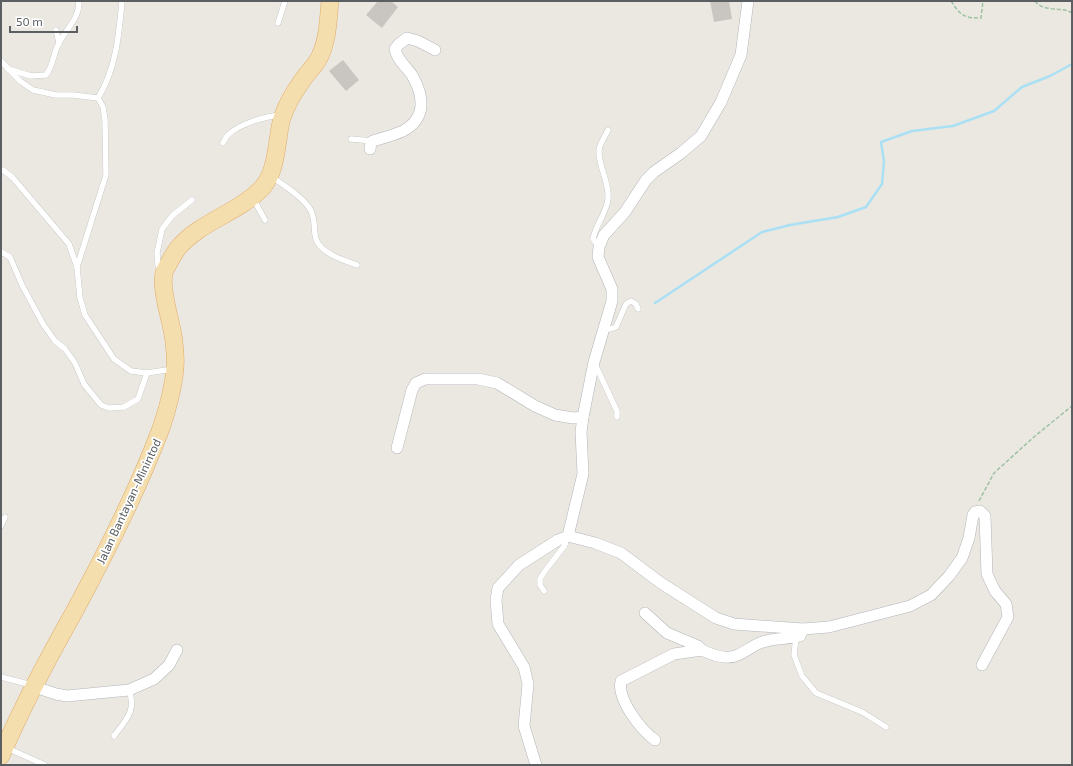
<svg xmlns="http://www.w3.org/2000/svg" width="1073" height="766" font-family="'Exo 2',sans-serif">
<rect width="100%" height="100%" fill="#ebe8e2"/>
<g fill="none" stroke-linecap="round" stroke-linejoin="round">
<!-- stream -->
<path stroke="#aae0f4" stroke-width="2.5" d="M655 303 762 232 790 225 838 217 866 207 882 184 884 161 881 142 912 131 953 126 994 111 1022 87 1050 76 1072 64"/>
</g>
<!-- building -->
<g fill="#c9c5c1">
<path d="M378 1H391L398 7 382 28 366 15Z"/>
<path d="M710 1H729L732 19 714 22Z"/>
<path d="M343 60 359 80 346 91 329 71Z"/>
</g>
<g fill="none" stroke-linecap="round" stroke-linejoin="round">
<defs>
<g id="lane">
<path d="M278 23 285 1"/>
<path d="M56 30 59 43"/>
<path d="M1 61 20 81 33 90 56 95H73L98 98 103 107 105 120 106 175 77 267 80 298 85 315 114 359 131 371 147 373 173 369"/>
<path d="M8 69 31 76 46 75C54 65 53 53 59 43 67 27 79 20 79 1"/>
<path d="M98 98C116 69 119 35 122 1"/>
<path d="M351 139 373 141"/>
<path d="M223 143C224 141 226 137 228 135 239 124 266 116 281 115"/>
<path d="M1 170H3L13 178 69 244 77 267"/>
<path d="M272 177C283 185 302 196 310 209 316 218 313 229 316 239 320 253 345 261 357 265"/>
<path d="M253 198 265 220"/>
<path d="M599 247 593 239C596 224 606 214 608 199 610 182 598 167 599 150 600 143 605 137 608 130"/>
<path d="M1 252 10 257 22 285 43 324 55 341 65 349 75 363 84 384 101 405 109 408 124 407 138 399 147 373"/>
<path d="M161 270 158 265 157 253 162 229 173 215 192 200"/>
<path d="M604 329H610L616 327 626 304 631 301 636 304 638 309"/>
<path d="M595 364 617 411V417"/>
<path d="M1 526 5 517"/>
<path d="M544 591 540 585V579L545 571 565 545 567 536"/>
<path d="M796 637 794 655 802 676 816 693 862 712 886 727"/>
<path d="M1 677 32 685"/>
<path d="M114 736C125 721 137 711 129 690"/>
<path d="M7 748 45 765"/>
</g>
<g id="street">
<path d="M370 149 371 143 373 141C383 138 394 135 403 131 427 118 424 96 412 75 406 66 397 60 395 49L399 44 407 38 418 41 435 50"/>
<path d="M397 448 412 390 416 383 425 379H478L497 383 535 406 555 415 573 418 583 417"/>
<path d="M568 536 595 543 621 553 661 583 716 618 734 624 803 629 829 627 910 606 931 595 949 576 962 558 969 538 973 515 975 512 980 511 985 516 987 574 995 591 1006 604 1008 617 982 665"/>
<path d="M645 613 667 633 698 646 702 650 674 654 621 681C617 699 640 729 655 740"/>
<path d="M702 650C712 655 727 660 738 655 747 651 756 643 766 641 777 638 789 639 800 636L803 629"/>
<path d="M34 685 41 689 56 694 67 696 129 690 154 679 169 665 177 650"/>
<path d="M536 765 524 726 528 684 524 667 498 624 496 600 498 588 519 565 558 540 568 536 583 474 581 432 583 417 594 362 612 301V289L598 257 599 247 604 235 625 212 646 180 654 172 681 153 701 136 721 102 741 55 748 1"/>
</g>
<path id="primary" d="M1 756C22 707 47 660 73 614 105 555 136 494 160 431 166 415 174 385 175 368 176 360 175 351 174 342 173 325 158 286 165 270 169 263 173 255 178 248 201 221 238 213 262 188 278 170 276 140 282 118 286 107 293 93 300 84 305 75 313 68 318 60 328 42 328 21 330 1"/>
</defs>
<!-- lane casing -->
<use href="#lane" stroke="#b3b5b8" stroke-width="6"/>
<!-- street casing -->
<use href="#street" stroke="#b3b5b8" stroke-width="12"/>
<!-- primary casing -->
<use href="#primary" stroke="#dfaa67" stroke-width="18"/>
<!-- path -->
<g stroke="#9dc2a1" stroke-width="1.5" stroke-dasharray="4 2" stroke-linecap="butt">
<path d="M923 1H924"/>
<path d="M951 1C961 16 964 18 981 18L983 1"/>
<path d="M1035 1C1044 13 1062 6 1072 13"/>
<path d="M979 501 994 473 1035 436 1072 406"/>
</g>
<!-- lane -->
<use href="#lane" stroke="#fff" stroke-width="5.5"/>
<!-- street -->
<use href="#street" stroke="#fff" stroke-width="11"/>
<!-- primary -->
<use href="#primary" stroke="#f5deae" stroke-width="17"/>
</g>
<g text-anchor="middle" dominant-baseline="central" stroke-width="3.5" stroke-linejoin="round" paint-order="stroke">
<!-- street labels -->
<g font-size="12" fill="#5b5f61" stroke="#fff">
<text transform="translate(128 501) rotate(-65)">Jalan Bantayan-Minintod</text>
</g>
</g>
<!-- border -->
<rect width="1073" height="766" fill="none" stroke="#5b5f61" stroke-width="4"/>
<!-- scale -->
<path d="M10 26v6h67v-6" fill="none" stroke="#5b5f61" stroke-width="2"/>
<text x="16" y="26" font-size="12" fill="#5b5f61" stroke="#ffffff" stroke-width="3" paint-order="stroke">50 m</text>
</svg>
